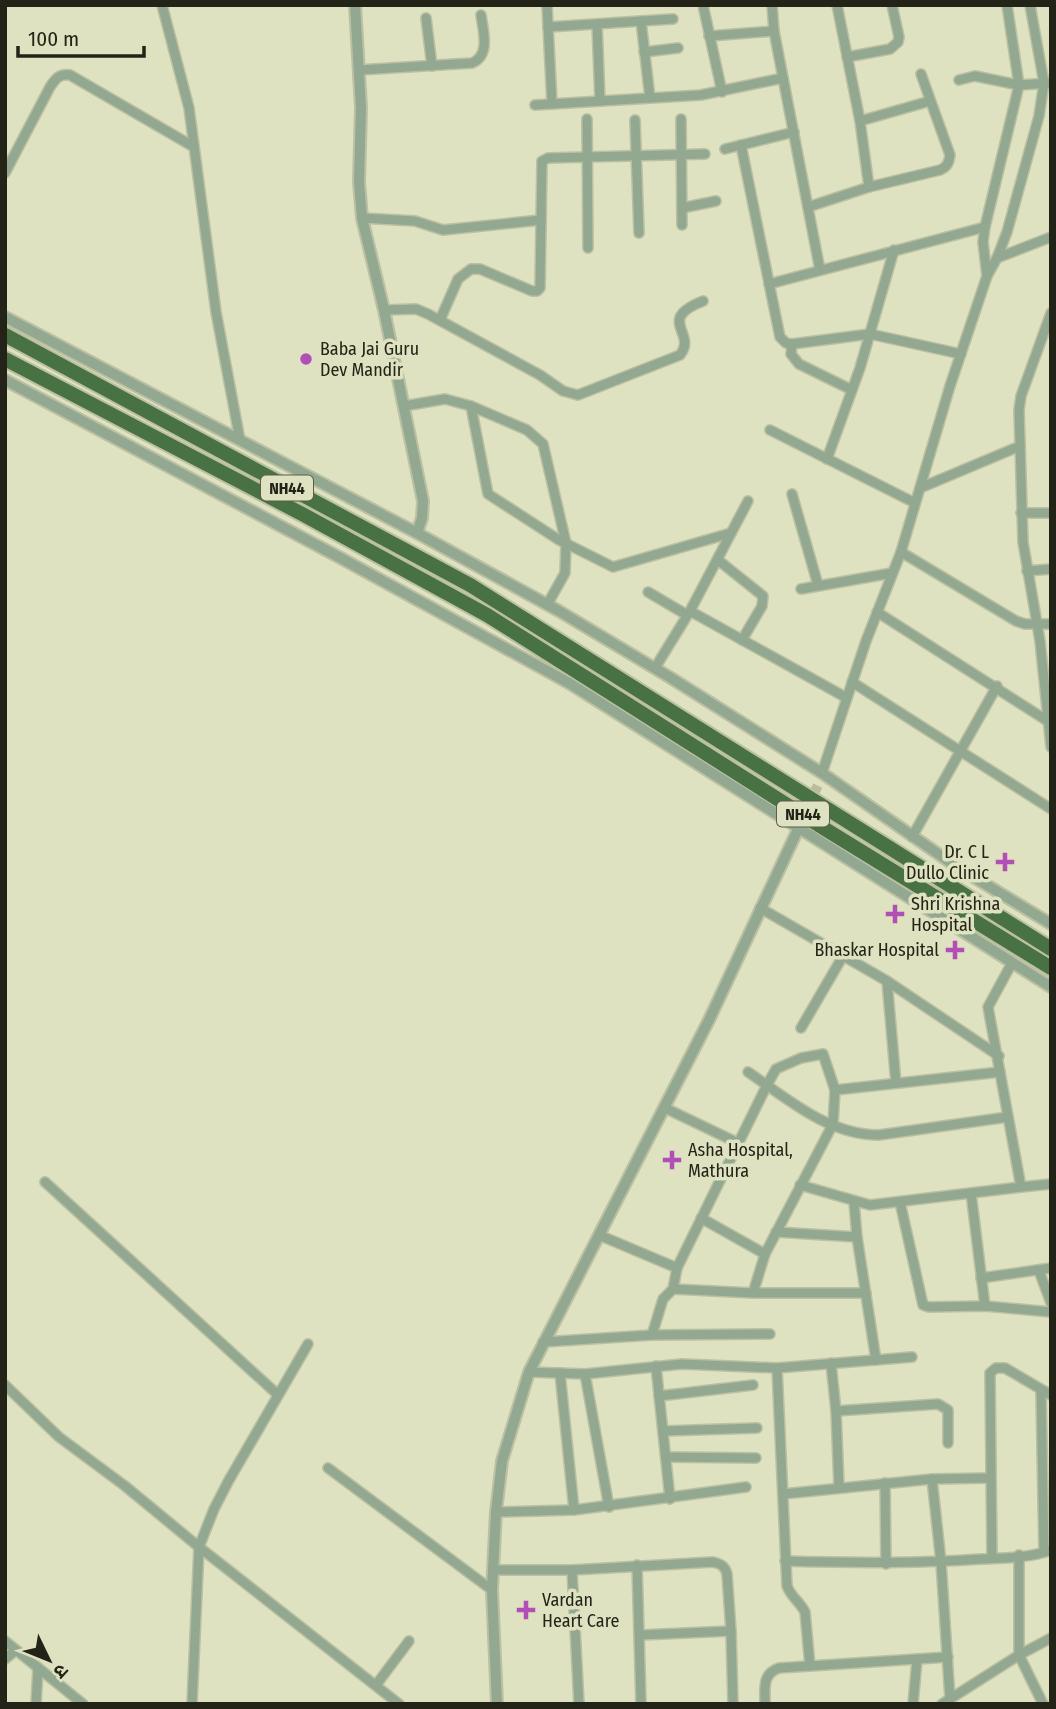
<svg xmlns="http://www.w3.org/2000/svg" width="1056" height="1709" font-family="'Fira Sans Condensed','Noto Sans Devanagari',sans-serif">
<rect width="100%" height="100%" fill="#dee2c0"/>
<g fill="none" stroke-linecap="round" stroke-linejoin="round">
<!-- tertiary-tunnel -->
<path stroke="#b9bc9e" stroke-width="10" stroke-dasharray="10 5" stroke-linecap="butt" d="M801 822 818 785"/>
<defs>
<g id="minor">
<path d="M162 5 189 108 216 312 240 440"/>
<path d="M547 5 552 104"/>
<path d="M703 5 722 92"/>
<path d="M772 5 774 31 820 270"/>
<path d="M837 5 860 121"/>
<path d="M426 18 432 66"/>
<path d="M641 21 650 98"/>
<path d="M597 24 600 101"/>
<path d="M548 27 673 19"/>
<path d="M709 36 774 31"/>
<path d="M644 52 678 48"/>
<path d="M847 57 890 49 898 42 899 37 892 5"/>
<path d="M359 70 472 63C491 55 483 31 481 15"/>
<path d="M959 80 975 76 1019 85 1051 83"/>
<path d="M535 105 701 95 783 78"/>
<path d="M587 119 588 248"/>
<path d="M681 119 682 225"/>
<path d="M635 120 639 233"/>
<path d="M741 145 780 337 786 343 792 344 870 334 961 354"/>
<path d="M725 149 794 132"/>
<path d="M5 173 50 87C56 78 59 74 70 75L194 147"/>
<path d="M869 187 940 170C947 167 949 163 950 155L921 74"/>
<path d="M808 207 869 187 860 121 930 101"/>
<path d="M682 208 716 201"/>
<path d="M362 218 415 221 443 230 541 220"/>
<path d="M997 258 1051 237"/>
<path d="M987 276 983 242 985 227 1019 85 1007 5"/>
<path d="M769 284 985 227"/>
<path d="M384 310 416 309 428 314 540 375 563 391 578 395 680 355C698 333 655 320 703 301"/>
<path d="M1051 313 1021 396 1019 410 1023 542 1040 641 1051 747"/>
<path d="M440 320 458 279 471 269H480L532 291H537L540 288 542 161 548 158 705 154"/>
<path d="M792 344 791 354 799 364 852 390"/>
<path d="M404 406 445 399 471 406 527 430 543 444 566 543 565 573 547 605"/>
<path d="M471 406 488 494 559 540 613 567 731 533"/>
<path d="M770 430 915 503"/>
<path d="M827 459 860 368 894 250"/>
<path d="M920 488 1020 446"/>
<path d="M792 494 818 585"/>
<path d="M1021 513H1051"/>
<path d="M901 552 1016 621 1025 624H1051"/>
<path d="M718 560 763 596 762 606 742 640"/>
<path d="M1027 571 1051 569"/>
<path d="M801 589 892 573"/>
<path d="M648 592 687 615"/>
<path d="M690 611 847 698"/>
<path d="M877 612 1046 720"/>
<path d="M655 668 690 611 748 501"/>
<path d="M852 682 1051 809"/>
<path d="M822 773 866 641 901 552 950 386 987 276 997 258 1007 232 1039 116 1044 83 1030 5"/>
<path d="M912 837 997 686"/>
<path d="M760 908 887 981 999 1056"/>
<path d="M887 981 896 1083"/>
<path d="M801 1028 843 956"/>
<path d="M748 1072C788 1099 828 1135 879 1135L1008 1117"/>
<path d="M835 1090 1000 1072"/>
<path d="M665 1108 738 1143"/>
<path d="M45 1182 277 1394"/>
<path d="M800 1185 870 1205 1021 1187 988 1007 1012 963"/>
<path d="M1021 1187 1051 1184"/>
<path d="M971 1193 985 1306"/>
<path d="M854 1202 857 1237 876 1360"/>
<path d="M900 1202 923 1305 929 1307 985 1306 1051 1312"/>
<path d="M776 1232 857 1237"/>
<path d="M599 1235 677 1268"/>
<path d="M1039 1271 1051 1303"/>
<path d="M981 1278 1051 1268"/>
<path d="M673 1289 753 1293 765 1254"/>
<path d="M753 1293H866"/>
<path d="M652 1335 663 1299 673 1289 677 1268 767 1085 776 1069 801 1058 823 1054 835 1090 833 1124 765 1254 701 1218"/>
<path d="M543 1342 652 1335 770 1334"/>
<path d="M831 1363 836 1411 839 1487"/>
<path d="M656 1366 670 1499"/>
<path d="M529 1372 585 1374 682 1364 777 1368"/>
<path d="M560 1373 574 1510"/>
<path d="M585 1374 609 1507"/>
<path d="M5 1385 59 1437 125 1486 199 1547 399 1704"/>
<path d="M1041 1391 1044 1552"/>
<path d="M659 1396 753 1385"/>
<path d="M836 1411 938 1404 948 1410V1443"/>
<path d="M663 1431 757 1428"/>
<path d="M666 1457 756 1458"/>
<path d="M328 1468 492 1590"/>
<path d="M932 1479 941 1562 950 1699"/>
<path d="M885 1483 886 1564"/>
<path d="M783 1494 932 1479 990 1478"/>
<path d="M496 1512 574 1510 746 1487"/>
<path d="M1019 1555V1655L1043 1704"/>
<path d="M992 1558 990 1373 996 1368H1005L1051 1395"/>
<path d="M785 1561C851 1563 915 1564 981 1559 1003 1558 1030 1558 1051 1550"/>
<path d="M637 1565 641 1704"/>
<path d="M493 1570H572L713 1562C721 1564 725 1566 727 1574L731 1631 733 1704"/>
<path d="M572 1570 579 1704"/>
<path d="M640 1635 731 1631"/>
<path d="M5 1641 83 1704"/>
<path d="M5 1659 16 1650"/>
<path d="M810 1666 805 1612C800 1602 791 1597 787 1586L777 1368 912 1357"/>
<path d="M376 1685 409 1641"/>
<path d="M36 1704 38 1668"/>
<path d="M192 1704 199 1547 214 1509 229 1480 308 1344"/>
<path d="M765 1704C765 1688 762 1674 779 1668L948 1657"/>
<path d="M913 1704 917 1660"/>
<path d="M942 1704 1019 1655 1051 1638"/>
</g>
<g id="tertiary">
<path d="M355 5 361 108 359 182 362 218 384 310 423 501 422 518 417 533"/>
<path d="M5 317 417 533 559 611 671 678 822 773 957 867 1051 924"/>
<path d="M5 380 337 556 569 683 1051 987"/>
<path d="M497 1704 492 1590 496 1512 502 1461 529 1372 709 1020 800 825"/>
</g>
<g id="trunk">
<path d="M5 335 470 585 1051 949"/>
<path d="M5 359 304 515 487 615 825 829 1051 968"/>
</g>
</defs>
<!-- minor casing -->
<use href="#minor" stroke="#bcc0a2" stroke-width="12"/>
<!-- tertiary casing -->
<use href="#tertiary" stroke="#bcc0a2" stroke-width="14"/>
<!-- trunk casing -->
<use href="#trunk" stroke="#bcc0a2" stroke-width="18"/>
<!-- minor -->
<use href="#minor" stroke="#93a890" stroke-width="9"/>
<!-- tertiary -->
<use href="#tertiary" stroke="#93a890" stroke-width="10"/>
<!-- trunk -->
<use href="#trunk" stroke="#487243" stroke-width="14"/>
</g>
<!-- markers -->
<g fill="#b14fb7" stroke="#dee2c0" stroke-width="2.5">
<circle cx="306" cy="359" r="7"/>
<path d="M1001.5 851.5h7v7h7v7h-7v7h-7v-7h-7v-7h7z"/>
<path d="M891.5 903.5h7v7h7v7h-7v7h-7v-7h-7v-7h7z"/>
<path d="M951.5 939.5h7v7h7v7h-7v7h-7v-7h-7v-7h7z"/>
<path d="M668.5 1149.5h7v7h7v7h-7v7h-7v-7h-7v-7h7z"/>
<path d="M522.5 1599.5h7v7h7v7h-7v7h-7v-7h-7v-7h7z"/>
</g>
<g text-anchor="middle" dominant-baseline="central" stroke-width="7" stroke-linejoin="round" paint-order="stroke">
<!-- shield labels -->
<g fill="#dee2c0" stroke="#5b5d4a" stroke-width="2">
<rect x="261" y="475.5" width="52" height="25" rx="5"/>
<rect x="777" y="801.5" width="52" height="25" rx="5"/>
</g>
<g font-size="16" font-weight="bold" fill="#232417">
<text x="287" y="488">NH44</text>
<text x="803" y="814">NH44</text>
</g>
<!-- poi labels -->
<g font-size="18" fill="#232417" stroke="#dee2c0" text-anchor="start">
<text x="320" y="349">Baba Jai Guru<tspan x="320" dy="21">Dev Mandir</tspan></text>
<text x="989" y="852" text-anchor="end">Dr. C L<tspan x="989" dy="21">Dullo Clinic</tspan></text>
<text x="911" y="904">Shri Krishna<tspan x="911" dy="21">Hospital</tspan></text>
<text x="939" y="950" text-anchor="end">Bhaskar Hospital</text>
<text x="688" y="1150">Asha Hospital,<tspan x="688" dy="21">Mathura</tspan></text>
<text x="542" y="1600">Vardan<tspan x="542" dy="21">Heart Care</tspan></text>
</g>
</g>
<!-- border -->
<rect width="1056" height="1709" fill="none" stroke="#232417" stroke-width="14"/>
<!-- north arrow -->
<g transform="translate(49 1660) rotate(133)" stroke="#dee2c0" stroke-width="5" paint-order="stroke">
<path d="M0-5L12 26L0 18L-12 26Z" fill="#232417"/>
<text y="-10" font-size="19" font-weight="bold" text-anchor="middle" fill="#232417">उ</text>
</g>
<!-- scale -->
<path d="M18 46v10h126v-10" fill="none" stroke="#232417" stroke-width="3.5"/>
<text x="28" y="46" font-size="21" fill="#232417" stroke="#dee2c0" stroke-width="5" paint-order="stroke">100 m</text>
</svg>
